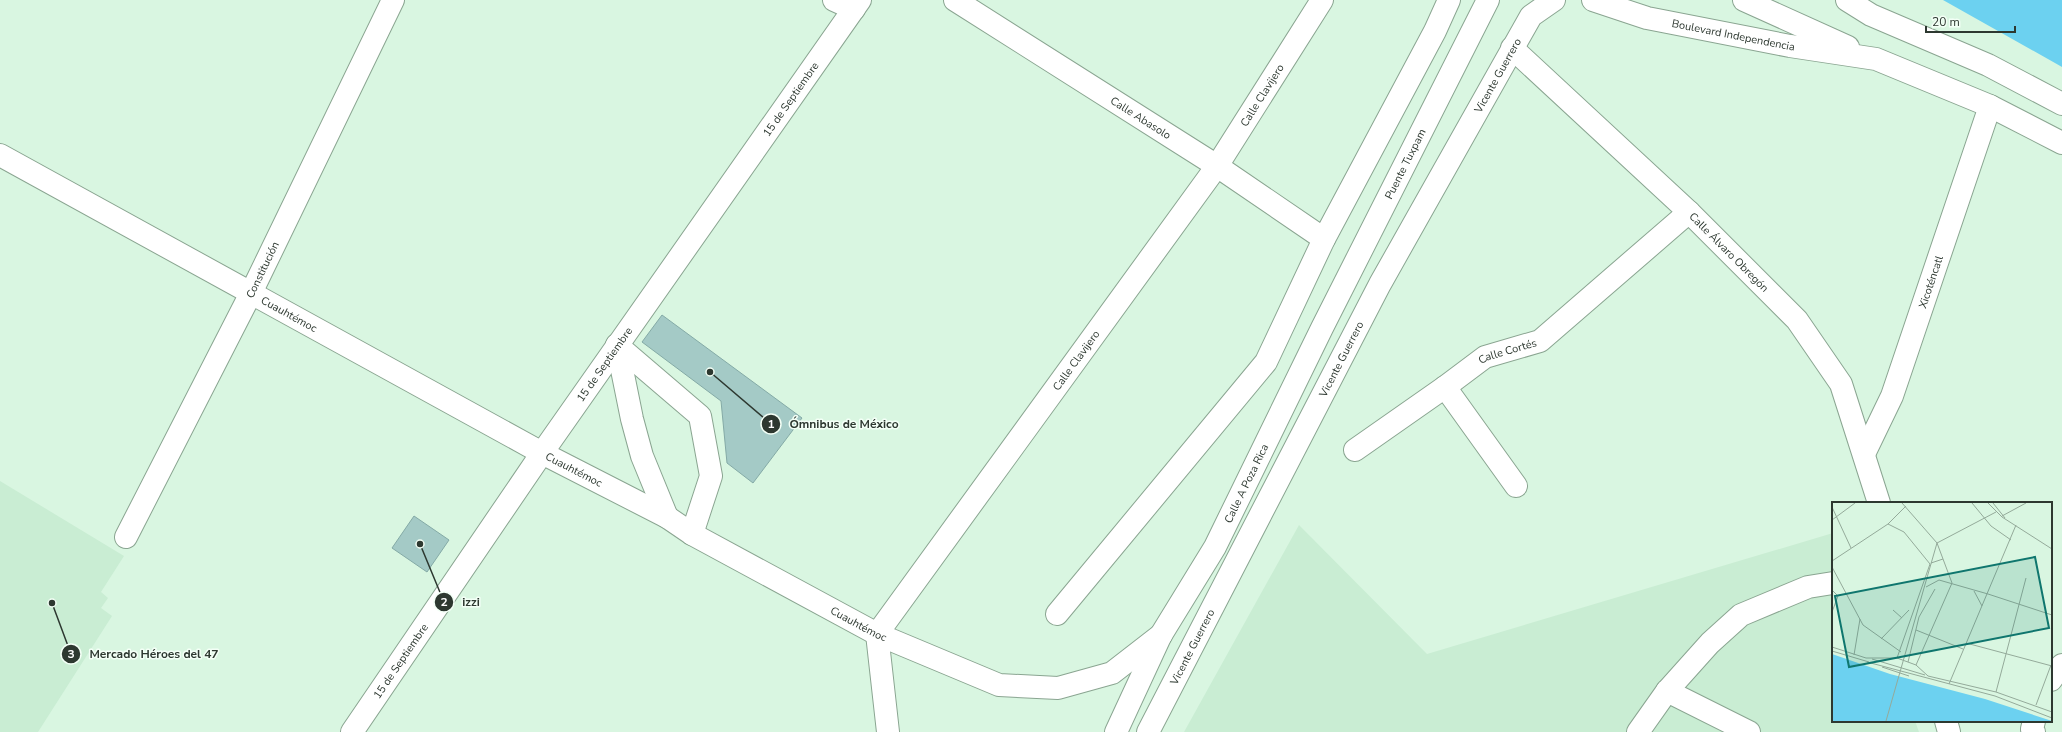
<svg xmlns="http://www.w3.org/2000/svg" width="2062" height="732" font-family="'Nunito Sans',sans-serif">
<rect width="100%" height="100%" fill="#d9f6e1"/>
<!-- built -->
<g fill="#c9edd3">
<path d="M0 481 124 556 101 592 108 598 101 608 112 616 38 732H0Z"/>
<path d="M1299 525 1427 654 1833 533V721H1915L1919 732H1184Z"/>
</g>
<!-- water -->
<path fill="#6cd1f0" d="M1943 0H2062V67L2055 63Z"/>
<!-- building -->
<g fill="#a4cac6" stroke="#84aaa6">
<path d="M662 315 802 418 753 483 727 463 721 401 642 342Z"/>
<path d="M414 516 449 540 427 572 392 548Z"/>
</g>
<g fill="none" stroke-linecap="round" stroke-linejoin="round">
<defs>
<g id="minor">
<path d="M834 0 854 9"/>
<path id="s1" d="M955 0 1217 166 1324 239"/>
<path id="s2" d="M1512 48 1689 212 1797 320 1841 384 1879 503"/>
<path id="s3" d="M0 155 542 453"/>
<path d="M617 345 700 416 711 476 692 534"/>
<path d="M1445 387 1516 486"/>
<path id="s4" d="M1355 450 1445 387 1485 357 1540 341 1689 212"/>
<path id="s5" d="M1864 454 1892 396 1990 106"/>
<path id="s6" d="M126 537 251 293 393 0"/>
<path d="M1057 614 1266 362 1324 239 1435 31 1449 0"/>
<path d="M2051 680 2062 665"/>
<path d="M1667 691 1749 732"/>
<path d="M1946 721 1949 732"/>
<path id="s7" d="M888 732 877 634 1217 166 1322 0"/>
<path id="s8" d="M1148 732 1380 284 1531 16 1554 0"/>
<path d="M1638 732 1667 691 1710 643 1741 615 1808 587 1833 583"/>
<path d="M2034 732 2032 729 2034 721"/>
</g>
<g id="major">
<path id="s9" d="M1593 0 1647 18 1790 46 1876 59 1990 106 2062 143"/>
<path d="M1744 0 1848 47"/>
<path d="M1847 0 1871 15 1988 65 2062 104"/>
<path d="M617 345 632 419 642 456 667 517"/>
<path id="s10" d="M542 453 667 517 692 534 877 634 999 685 1058 688 1112 673 1161 635"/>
<path id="s11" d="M352 732 542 453 860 0"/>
<path d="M1116 732 1160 637"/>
</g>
<g id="highway">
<path id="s12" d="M1161 635 1215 547 1322 328 1488 0"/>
</g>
</defs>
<!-- minor casing -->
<use href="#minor" stroke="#8aa591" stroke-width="24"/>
<!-- major casing -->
<use href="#major" stroke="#8aa591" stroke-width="24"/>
<!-- highway casing -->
<use href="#highway" stroke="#8aa591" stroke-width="24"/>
<!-- minor -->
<use href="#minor" stroke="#fff" stroke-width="22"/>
<!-- major -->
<use href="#major" stroke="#fff" stroke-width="22"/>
<!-- highway -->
<use href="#highway" stroke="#fff" stroke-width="22"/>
</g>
<g text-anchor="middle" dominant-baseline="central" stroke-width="3" stroke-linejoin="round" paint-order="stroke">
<!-- street labels -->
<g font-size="11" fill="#2d3830" stroke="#f3fff6">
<text stroke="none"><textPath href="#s9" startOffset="145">Boulevard Independencia</textPath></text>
<text stroke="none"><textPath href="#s8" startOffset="744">Vicente Guerrero</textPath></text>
<text stroke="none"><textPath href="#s7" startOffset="761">Calle Clavijero</textPath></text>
<text stroke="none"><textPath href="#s11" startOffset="770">15 de Septiembre</textPath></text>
<text stroke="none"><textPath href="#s1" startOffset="220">Calle Abasolo</textPath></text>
<text stroke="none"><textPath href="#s12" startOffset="531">Puente Tuxpam</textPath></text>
<text stroke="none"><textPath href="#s2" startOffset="298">Calle Álvaro Obregón</textPath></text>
<text stroke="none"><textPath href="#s6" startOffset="300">Constitución</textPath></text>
<text stroke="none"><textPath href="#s5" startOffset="185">Xicoténcatl</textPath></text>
<text stroke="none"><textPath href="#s3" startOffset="330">Cuauhtémoc</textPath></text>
<text stroke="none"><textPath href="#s4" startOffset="183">Calle Cortés</textPath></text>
<text stroke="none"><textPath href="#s8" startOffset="420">Vicente Guerrero</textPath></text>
<text stroke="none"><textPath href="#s7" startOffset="437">Calle Clavijero</textPath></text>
<text stroke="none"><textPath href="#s11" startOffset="446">15 de Septiembre</textPath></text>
<text stroke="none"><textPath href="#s10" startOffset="36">Cuauhtémoc</textPath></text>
<text stroke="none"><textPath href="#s12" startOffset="174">Calle A Poza Rica</textPath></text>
<text stroke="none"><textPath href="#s10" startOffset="360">Cuauhtémoc</textPath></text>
<text stroke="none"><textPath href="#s8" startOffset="96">Vicente Guerrero</textPath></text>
<text stroke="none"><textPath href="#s11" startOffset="86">15 de Septiembre</textPath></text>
</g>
</g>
<!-- overview -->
<g transform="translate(1832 502)">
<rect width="220" height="220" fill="#d9f6e1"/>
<path d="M0 152 58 172 153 197 220 219H0Z" fill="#6cd1f0"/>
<path fill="none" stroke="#94aa9a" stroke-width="1" d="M70 1 105 41 120 81 84 163M140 1 159 24 179 38M156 1 170 15 220 47M161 1 173 16M0 5 19 46M170 14 194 1M0 18 23 1M56 22 72 30 98 62M0 59 56 22 74 4M99 61 111 57M0 65 31 123 69 150M94 85 107 78 156 92M92 86 105 41 164 10M0 88 6 94 0 110M142 89 150 104M156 92 220 113M61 108 70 116M84 128 131 147M49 137 77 108M134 141 220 164M0 145 34 156H65L84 163 96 174 164 190 220 210M0 149 37 160M22 153 28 117M65 156 98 62M40 157 93 173M35 160 163 194 220 216M76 160 87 115 103 87M50 165 77 174M117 182 184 23M164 190 194 76M204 203 219 163M54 219 92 86"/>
<path fill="#0f766e" fill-opacity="0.15" stroke="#0f766e" stroke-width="2" d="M203 55 217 126 17 165 3 94Z"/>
<rect width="220" height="220" fill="none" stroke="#2d3830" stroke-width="2"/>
</g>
<!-- callouts -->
<path fill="none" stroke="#2d3830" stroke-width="1.5" d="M710 372L771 424M420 544L444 602M52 603L71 654"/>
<g fill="#2d3830" stroke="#f3fff6" stroke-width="1.5">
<circle cx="710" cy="372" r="4"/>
<circle cx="420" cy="544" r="4"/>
<circle cx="52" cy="603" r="4"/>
<circle cx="771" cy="424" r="10"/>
<circle cx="444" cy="602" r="10"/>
<circle cx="71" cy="654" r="10"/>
</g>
<g font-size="12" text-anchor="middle" font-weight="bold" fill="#fff">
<text x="771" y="428">1</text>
<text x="444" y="606">2</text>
<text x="71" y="658">3</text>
</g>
<g font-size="12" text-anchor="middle" font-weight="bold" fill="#2d3830" stroke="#f3fff6" stroke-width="3" stroke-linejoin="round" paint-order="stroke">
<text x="844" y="428">Ómnibus de México</text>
<text x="471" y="606">izzi</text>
<text x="154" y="658">Mercado Héroes del 47</text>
</g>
<!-- scale -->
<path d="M1926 26v6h89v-6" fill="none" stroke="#2d3830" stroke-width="2"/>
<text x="1932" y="26" font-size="12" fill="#2d3830" stroke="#f3fff6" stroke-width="3" paint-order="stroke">20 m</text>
</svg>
